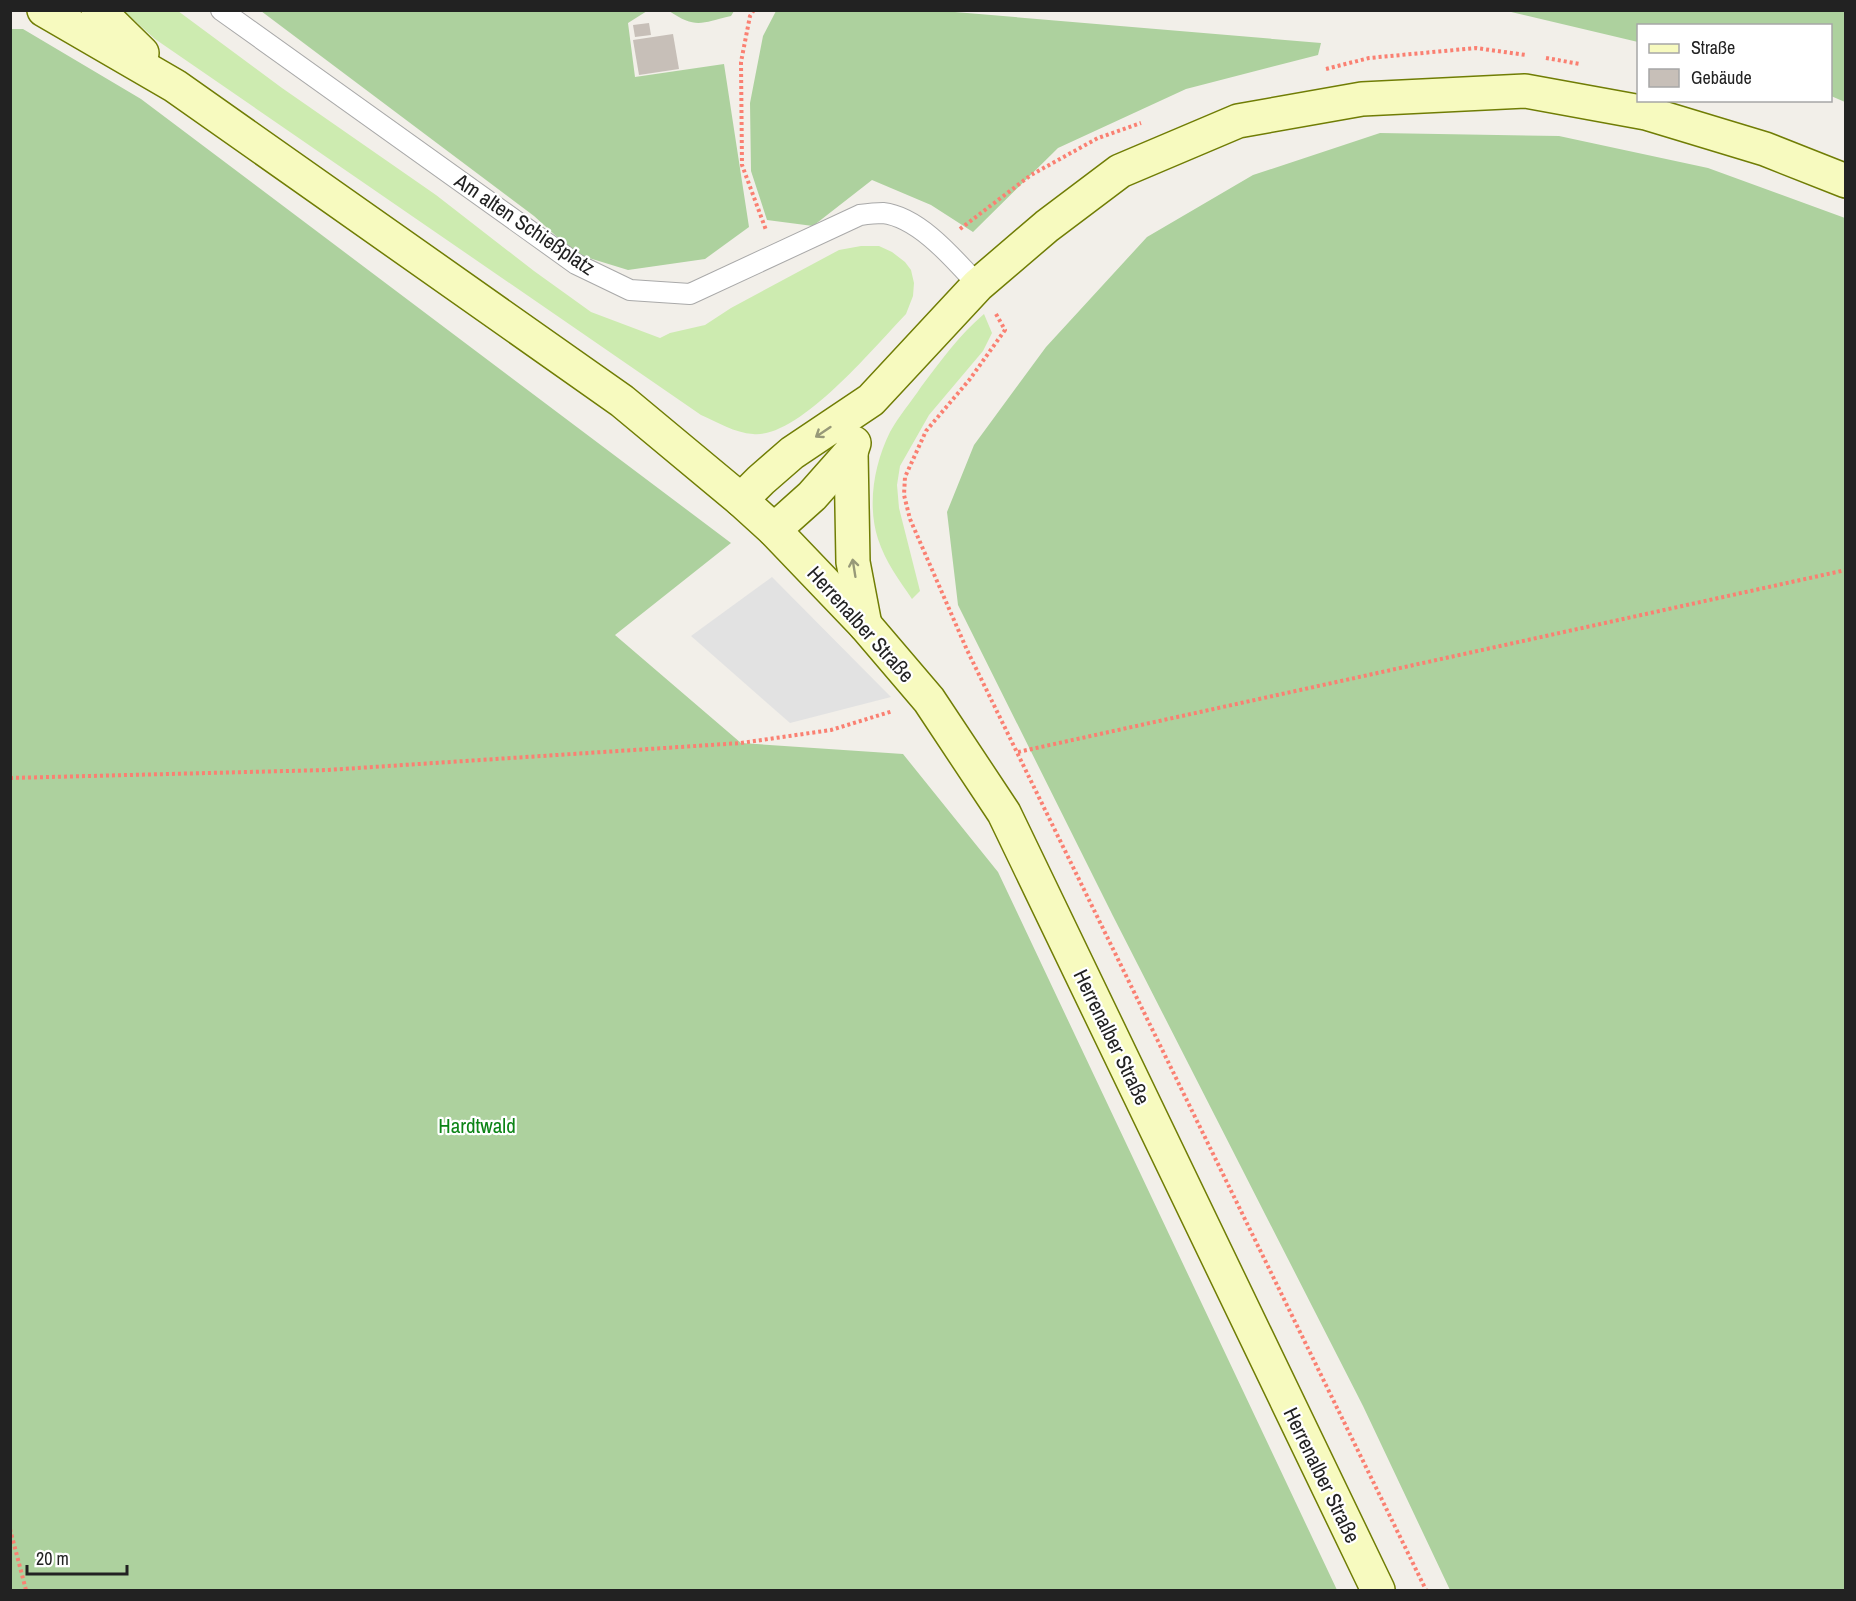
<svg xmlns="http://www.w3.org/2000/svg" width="1856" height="1601" font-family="'Archivo Narrow',sans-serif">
<rect width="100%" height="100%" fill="#f2efe9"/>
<!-- grass -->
<g fill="#cdebb0">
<path d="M124 11H178L282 88 436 195 534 271 591 312 660 338 670 333 705 325 731 308 839 250 861 246H879L892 252 905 262 911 270 914 283 913 296 906 314C875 346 799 439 753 434 735 433 717 422 701 415L155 39Z"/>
<path d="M984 314 992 333 983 351 929 415 900 466 897 485 899 508 920 591 912 599C899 580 885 561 878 539 867 505 874 464 890 432 898 417 911 402 921 387 940 362 959 335 984 314Z"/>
</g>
<!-- forest -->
<g fill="#add19e">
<path d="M261 11H647L628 23 635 77 724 64 749 227 705 259 628 270 576 254 534 216Z"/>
<path d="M669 11H734L731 16C701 23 696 29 669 11Z"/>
<path d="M776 11H943L1321 43 1318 55 1186 89 1058 148 973 232 931 205 872 180 813 226 767 220 751 171 750 103 763 36Z"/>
<path d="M1507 11H1845V102L1831 96 1830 26H1638V42Z"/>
<path d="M10 29H23L141 99 731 543 615 635 741 743 903 754 998 872 1337 1590H11Z"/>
<path d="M1380 133 1559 136 1708 168 1845 218V1590H1450L1363 1406 1113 916 958 605 947 512 974 445 1046 347 1147 237 1253 175Z"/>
</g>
<!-- parking -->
<path fill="#e2e2e2" d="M772 577 891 697 790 723 691 636Z"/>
<!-- building -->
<g fill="#c7bfb8">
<path d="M649 23 651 35 635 37 633 25Z"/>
<path d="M673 34 679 69 639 75 633 40Z"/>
</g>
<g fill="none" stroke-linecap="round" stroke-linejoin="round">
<defs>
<path id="lane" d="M221 10 576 264 630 290 690 294 860 215C867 214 875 213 883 213 919 217 954 259 978 285"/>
<g id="secondary">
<path d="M44 10 175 86 622 401 741 500 774 530 865 625 929 700 1004 813 1378 1590"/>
<path d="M98 10 142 53"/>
<path d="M851 452 853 562 865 625"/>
<path d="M741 500 761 480 792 453 871 400 978 285 1047 226 1120 171 1238 121 1362 99 1525 91 1646 113 1765 149 1846 181"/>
<path d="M774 530 812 496 851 452 854 443"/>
</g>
</defs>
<!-- lane casing -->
<use href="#lane" stroke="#a9a9a9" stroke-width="22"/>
<!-- secondary casing -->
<use href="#secondary" stroke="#707d05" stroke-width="36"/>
<!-- path -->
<g stroke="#fa8072" stroke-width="4" stroke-dasharray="3 3" stroke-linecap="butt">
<path d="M754 10 750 16 741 62 742 165 766 230"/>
<path d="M1546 58 1580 64"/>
<path d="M1326 69 1369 58 1476 48 1526 55"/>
<path d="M960 229 1031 175 1098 138 1141 123"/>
<path d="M996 314 1005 330 970 379 926 431 905 477 904 495 910 519 967 650 1426 1590"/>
<path d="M1018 752 1846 570"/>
<path d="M10 778 327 770 741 743 831 730 893 711"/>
<path d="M10 1529 26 1590"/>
</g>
<!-- lane -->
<use href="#lane" stroke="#fff" stroke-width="20"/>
<!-- secondary -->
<use href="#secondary" stroke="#f7fabf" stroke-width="33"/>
</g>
<!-- one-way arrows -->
<defs><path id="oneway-shaft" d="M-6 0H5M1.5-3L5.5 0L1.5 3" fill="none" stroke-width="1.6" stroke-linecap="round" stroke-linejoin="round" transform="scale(1.5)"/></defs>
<g stroke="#979978">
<use href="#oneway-shaft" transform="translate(823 432) rotate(146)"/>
<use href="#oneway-shaft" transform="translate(854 568) rotate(-99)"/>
</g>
<g text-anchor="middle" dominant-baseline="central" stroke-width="4.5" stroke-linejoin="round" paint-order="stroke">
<!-- street labels -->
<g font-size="21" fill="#222" stroke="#fff">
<text transform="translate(525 224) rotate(34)">Am alten Schießplatz</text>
<text transform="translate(861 624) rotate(48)">Herrenalber Straße</text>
<text transform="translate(1112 1037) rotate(64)">Herrenalber Straße</text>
<text transform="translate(1322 1475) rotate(64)">Herrenalber Straße</text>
</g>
<!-- park labels -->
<g font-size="21" fill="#0c8416" stroke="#fff">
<text x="477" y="1125">Hardtwald</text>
</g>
</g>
<!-- border -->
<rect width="1856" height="1601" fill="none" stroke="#222222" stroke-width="24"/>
<!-- legend -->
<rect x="1637" y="24" width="195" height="78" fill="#ffffff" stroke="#a7a7a7" stroke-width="1.5"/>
<rect x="1649" y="44" width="30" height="9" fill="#f7fabf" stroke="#a7a7a7" stroke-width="1.5"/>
<text x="1691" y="54" font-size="18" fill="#222222">Straße</text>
<rect x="1649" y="69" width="30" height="18" fill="#c7bfb8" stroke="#a7a7a7" stroke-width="1.5"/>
<text x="1691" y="84" font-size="18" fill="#222222">Gebäude</text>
<!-- scale -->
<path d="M27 1565v9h100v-9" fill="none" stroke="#222222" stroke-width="3"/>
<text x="36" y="1565" font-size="18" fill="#222222" stroke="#ffffff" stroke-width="4.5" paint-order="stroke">20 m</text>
</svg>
